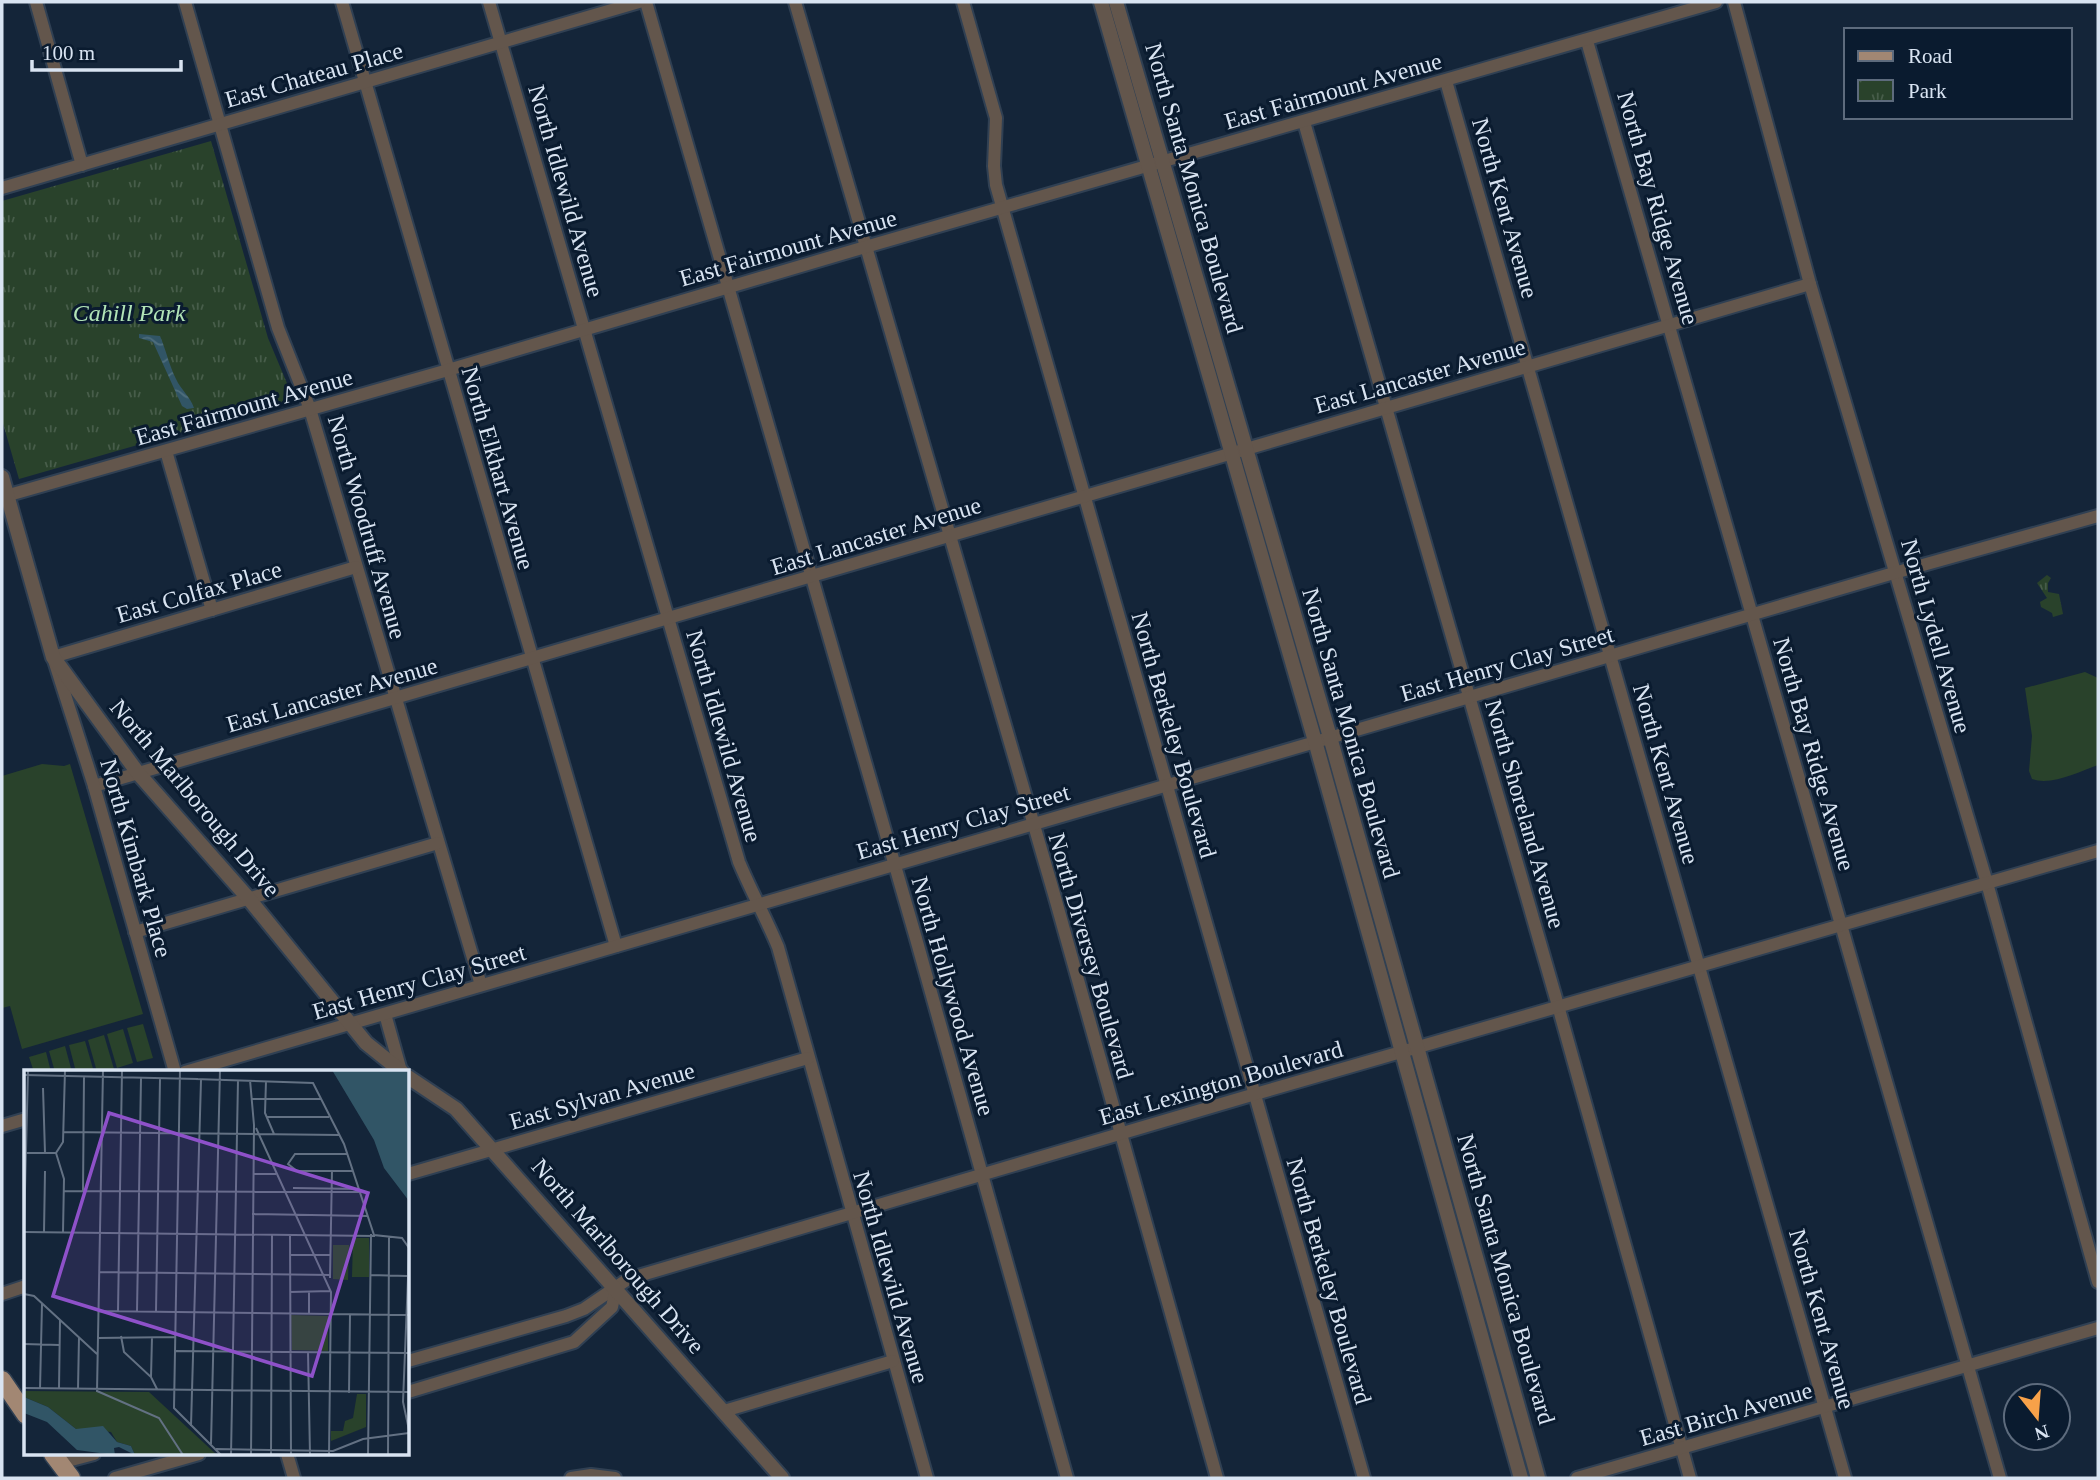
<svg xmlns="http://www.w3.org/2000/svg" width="2100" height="1480" font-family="'Times New Roman',serif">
<defs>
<pattern id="park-tufts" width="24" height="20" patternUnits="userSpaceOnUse" patternTransform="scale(1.75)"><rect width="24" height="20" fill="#29422b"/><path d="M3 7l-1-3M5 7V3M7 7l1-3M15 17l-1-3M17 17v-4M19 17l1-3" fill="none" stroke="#475d4a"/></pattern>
<pattern id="water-waves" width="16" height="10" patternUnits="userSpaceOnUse" patternTransform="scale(1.75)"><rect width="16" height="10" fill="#315566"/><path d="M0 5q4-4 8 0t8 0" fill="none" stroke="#4e6d7c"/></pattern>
</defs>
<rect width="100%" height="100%" fill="#142539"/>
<!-- green -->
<g fill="#29422b">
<path d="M2085 672 2098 678V765C2079 772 2051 786 2032 779L2029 771 2032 736 2025 688Z"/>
<path d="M42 764 64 766 70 764 143 1014 22 1049 10 1006 2 1008V776Z"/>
<path d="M143 1024 153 1058 137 1062 127 1028Z"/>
<path d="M123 1029 133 1063 117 1068 107 1034Z"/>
<path d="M104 1035 114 1069 97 1072 88 1040Z"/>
<path d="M85 1041 94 1072H76L69 1045Z"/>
<path d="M65 1046 72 1072H55L49 1051Z"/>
<path d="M46 1052 51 1072H34L29 1057Z"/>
</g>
<!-- park -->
<g fill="url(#park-tufts)">
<path d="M211 141 268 338 294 400 19 479 2 420V201Z"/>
<path d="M2047 575 2051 578 2048 583V592L2059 594 2063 614 2053 617 2052 613 2041 607 2040 602 2047 598 2037 583Z"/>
</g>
<!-- water -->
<path fill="url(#water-waves)" d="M139 334 160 336C166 350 169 365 176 379 181 390 190 396 194 408L187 409 182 406 153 342 139 338Z"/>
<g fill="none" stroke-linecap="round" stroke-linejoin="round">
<defs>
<g id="minor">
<path d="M36 2 82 165"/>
<path d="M185 2 278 328 310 409 481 985"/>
<path d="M342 2 616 946"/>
<path d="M489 2 739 862C751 891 766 918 778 947L927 1478"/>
<path d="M646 2 915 935 1067 1478"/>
<path d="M795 2 1054 894 1217 1478"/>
<path d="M963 2 996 118 994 166 996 185 1364 1478"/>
<path d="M1734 2 1810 284 1987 883 2098 1282"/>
<path d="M1587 41 2000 1478"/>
<path d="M1446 81 1845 1478"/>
<path d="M1304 122 1555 995 1690 1478"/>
<path d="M2 188 639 2"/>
<path d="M166 451 212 610"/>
<path d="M2 497 448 370 855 250 1716 2"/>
<path d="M94 786 1810 284"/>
<path d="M135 932 438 843"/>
<path d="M385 1014 401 1071"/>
<path d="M175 1072 94 786 53 657 356 567"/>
<path d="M185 1072 1887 575 2098 516"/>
<path d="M2 1126 26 1119"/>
<path d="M408 1174 808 1058"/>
<path d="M2 1294 26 1286"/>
<path d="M408 1361 566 1316 584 1309 628 1279 1245 1097 2098 851"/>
<path d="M408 1392 574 1342 612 1307 616 1289"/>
<path d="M724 1411 893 1361"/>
<path d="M287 1454 294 1478"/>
<path d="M60 1463 94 1454"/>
<path d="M115 1478 199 1454"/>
<path d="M571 1478 591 1475 615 1478"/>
<path d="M1577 1478 2098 1328"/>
</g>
<g id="tertiary">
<path d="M1101 2 1315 741 1521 1478"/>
<path d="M1116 2 1330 737 1538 1478"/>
<path d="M2 477 53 657 138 773 249 899 366 1043 402 1072"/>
<path d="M408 1077 456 1109 782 1478"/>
</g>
<g id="primary">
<path d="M2 1380 26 1415"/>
<path d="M53 1454 71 1478"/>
</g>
</defs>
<!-- minor casing -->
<use href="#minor" stroke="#304053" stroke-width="16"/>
<!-- tertiary casing -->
<use href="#tertiary" stroke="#304053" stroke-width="18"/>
<!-- primary casing -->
<use href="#primary" stroke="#304053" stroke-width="21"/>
<!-- minor -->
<use href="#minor" stroke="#63564c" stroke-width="12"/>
<!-- tertiary -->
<use href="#tertiary" stroke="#63564c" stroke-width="14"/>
<!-- primary -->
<use href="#primary" stroke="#a28773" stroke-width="18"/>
</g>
<g text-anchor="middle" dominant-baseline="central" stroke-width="6" stroke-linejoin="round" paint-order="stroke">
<!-- street labels -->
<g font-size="24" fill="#d9e4f2" stroke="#0a1b2f">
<text transform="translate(314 75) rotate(-16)">East Chateau Place</text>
<text transform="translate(1333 91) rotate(-16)">East Fairmount Avenue</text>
<text transform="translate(1194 188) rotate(74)">North Santa Monica Boulevard</text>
<text transform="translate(566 191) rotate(74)">North Idlewild Avenue</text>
<text transform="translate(1505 208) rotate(74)">North Kent Avenue</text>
<text transform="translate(1658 208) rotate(74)">North Bay Ridge Avenue</text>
<text transform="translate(788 248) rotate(-16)">East Fairmount Avenue</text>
<text transform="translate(1420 376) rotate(-16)">East Lancaster Avenue</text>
<text transform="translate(244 407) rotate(-16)">East Fairmount Avenue</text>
<text transform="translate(498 468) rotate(74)">North Elkhart Avenue</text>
<text transform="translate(367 527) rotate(74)">North Woodruff Avenue</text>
<text transform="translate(876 536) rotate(-17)">East Lancaster Avenue</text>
<text transform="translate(199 592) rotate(-16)">East Colfax Place</text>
<text transform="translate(1936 636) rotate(74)">North Lydell Avenue</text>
<text transform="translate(1507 664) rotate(-16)">East Henry Clay Street</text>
<text transform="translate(332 695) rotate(-16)">East Lancaster Avenue</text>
<text transform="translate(1351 733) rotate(74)">North Santa Monica Boulevard</text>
<text transform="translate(1174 735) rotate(74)">North Berkeley Boulevard</text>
<text transform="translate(724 736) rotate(74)">North Idlewild Avenue</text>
<text transform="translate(1814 754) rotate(74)">North Bay Ridge Avenue</text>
<text transform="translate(1666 774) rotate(74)">North Kent Avenue</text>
<text transform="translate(195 798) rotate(50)">North Marlborough Drive</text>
<text transform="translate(1525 814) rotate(74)">North Shoreland Avenue</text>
<text transform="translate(963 822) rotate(-16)">East Henry Clay Street</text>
<text transform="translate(136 858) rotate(74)">North Kimbark Place</text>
<text transform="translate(1091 956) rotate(74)">North Diversey Boulevard</text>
<text transform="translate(419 982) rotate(-16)">East Henry Clay Street</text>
<text transform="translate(953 996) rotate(74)">North Hollywood Avenue</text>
<text transform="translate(1221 1083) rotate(-16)">East Lexington Boulevard</text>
<text transform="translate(602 1096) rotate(-16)">East Sylvan Avenue</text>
<text transform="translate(618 1256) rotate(49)">North Marlborough Drive</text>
<text transform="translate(891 1277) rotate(74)">North Idlewild Avenue</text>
<text transform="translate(1506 1279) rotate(74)">North Santa Monica Boulevard</text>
<text transform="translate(1329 1281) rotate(74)">North Berkeley Boulevard</text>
<text transform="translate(1822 1319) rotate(74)">North Kent Avenue</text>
<text transform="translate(1726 1414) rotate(-16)">East Birch Avenue</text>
</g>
<!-- park labels -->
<g font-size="24" font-style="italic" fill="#b2e4b7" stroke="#0a1b2f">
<text x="129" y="313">Cahill Park</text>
</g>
</g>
<!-- overview -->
<g transform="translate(24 1070)">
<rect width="385" height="385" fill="#142539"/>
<path d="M309 175H325L324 210 309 209ZM333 324H342V357L307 371V361H319L321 351 329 348Z" fill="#29422b"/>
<path d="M329 168H345V207H328ZM267 245 304 246V281L268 280ZM0 321 125 322 193 385H111L107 376 93 372 87 362 52 359 24 337 0 327Z" fill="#29422b"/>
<path d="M308 0H385V131L360 98 350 70ZM0 327 24 337 52 359 79 356 93 372 107 376 111 385 95 377 90 378 91 385 53 380 23 352 0 343Z" fill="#315566"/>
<path fill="none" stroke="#637183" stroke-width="2" d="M79 0 73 321 135 348 159 385M156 0 150 338 197 385M0 5 174 9M171 9 289 13 320 74 350 165 378 168 385 178M226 10 230 55 227 385M242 11 241 43 250 64M19 18 21 83M227 29H297M243 47H305M232 58 307 222 305 385M39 62 315 65M0 83H32M323 84H271L264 94 273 101H329M229 104H252M269 118 335 119M40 121 336 122M59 121 60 6M228 144 344 146M0 160 4 1M0 162 351 166M20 162 21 101M39 162 40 109 32 83 39 72 41 0M266 166 267 385M385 183 379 332 385 360M266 185H307M75 202 306 205M346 205 383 206M306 208 308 100M266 222 307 221M0 224 10 226 73 284M74 241 385 245M94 241 98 0M113 241 117 8M132 241 136 9M285 244V222M97 266 100 282 127 307 133 319M74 268 152 267M0 274 35 275M150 281 385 283M284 282 286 385M127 307 128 267M0 318 385 322M35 318 36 250M16 319 18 234M54 319 55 267M325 323 326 244M167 356 177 10M187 374 196 0M192 379 309 381 339 369 385 363M207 385 214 10M247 385 248 165M344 385 347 164M364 385 365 166"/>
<path fill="#8e51c9" fill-opacity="0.15" stroke="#8e51c9" stroke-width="3.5" d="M85 43 344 123 288 306 29 226Z"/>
<rect width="385" height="385" fill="none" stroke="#d9e4f2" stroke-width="3.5"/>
</g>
<!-- border -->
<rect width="2100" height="1480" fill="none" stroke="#d9e4f2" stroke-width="7"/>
<!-- legend -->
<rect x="1844" y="28" width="228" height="91" fill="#0a1b2f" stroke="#5d6b7d" stroke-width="2"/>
<rect x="1858" y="51" width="35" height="10" fill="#a28773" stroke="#5d6b7d" stroke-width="2"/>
<text x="1908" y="63" font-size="21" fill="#d9e4f2">Road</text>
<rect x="1858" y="80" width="35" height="21" fill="url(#park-tufts)" stroke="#5d6b7d" stroke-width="2"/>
<text x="1908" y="98" font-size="21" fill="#d9e4f2">Park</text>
<!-- north arrow -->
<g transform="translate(2037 1417) rotate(163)"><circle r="33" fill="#0a1b2f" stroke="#5d6b7d" stroke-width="2"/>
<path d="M0-5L12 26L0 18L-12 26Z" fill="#f7a149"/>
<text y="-10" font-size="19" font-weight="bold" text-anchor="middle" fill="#d9e4f2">N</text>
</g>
<!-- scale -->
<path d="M32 60v10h149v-10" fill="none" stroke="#d9e4f2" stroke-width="3.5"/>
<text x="42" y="60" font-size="21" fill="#d9e4f2" stroke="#0a1b2f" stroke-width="5" paint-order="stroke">100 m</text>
</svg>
